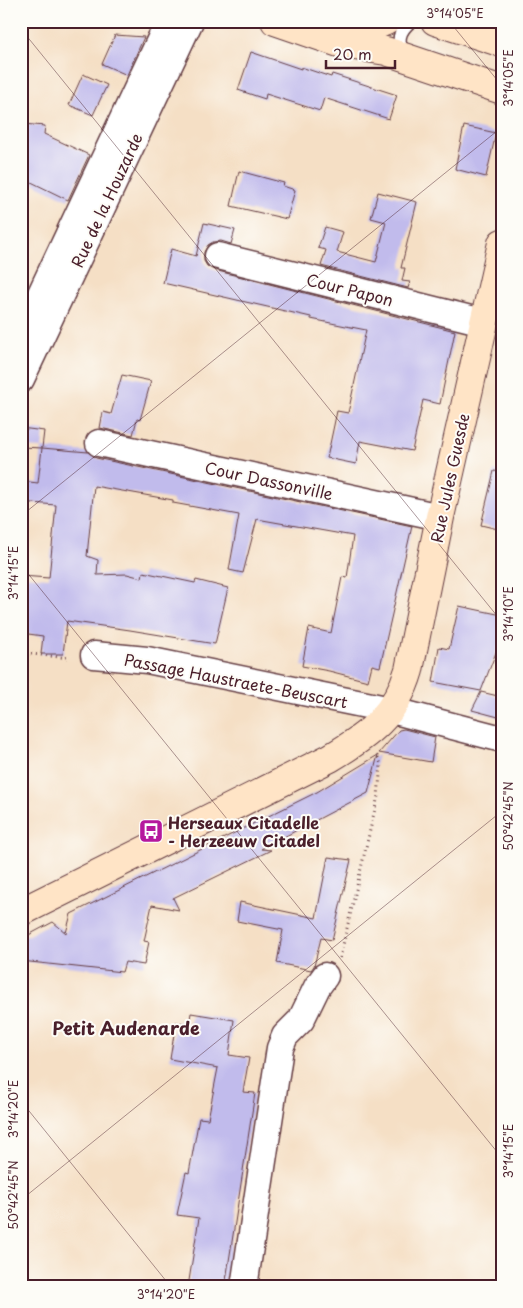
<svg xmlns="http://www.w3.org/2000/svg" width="523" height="1308" font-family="'Playpen Sans',sans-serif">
<rect width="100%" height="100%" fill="#fdfcf7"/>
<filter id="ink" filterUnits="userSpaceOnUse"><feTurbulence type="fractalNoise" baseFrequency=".02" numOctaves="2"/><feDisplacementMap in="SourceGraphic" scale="10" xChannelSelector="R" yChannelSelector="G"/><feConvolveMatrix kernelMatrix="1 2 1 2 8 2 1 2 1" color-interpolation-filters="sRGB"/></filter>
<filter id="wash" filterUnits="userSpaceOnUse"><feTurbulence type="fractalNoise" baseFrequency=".0096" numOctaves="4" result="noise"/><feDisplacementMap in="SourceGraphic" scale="20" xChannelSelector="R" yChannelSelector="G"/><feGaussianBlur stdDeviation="1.12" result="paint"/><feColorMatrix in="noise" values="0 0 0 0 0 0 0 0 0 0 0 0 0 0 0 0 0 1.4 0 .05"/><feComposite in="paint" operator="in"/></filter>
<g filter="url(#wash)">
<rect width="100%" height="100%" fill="#f5dfc5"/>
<g id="blocks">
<!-- building -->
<g fill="#c1bbec">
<path d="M115 35 144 37 127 75 102 64Z"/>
<path d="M251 52 301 69V67L331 77 332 74 397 95 389 119 324 98 320 111 266 94 265 99 238 90Z"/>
<path d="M83 74 107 85 93 115 69 105Z"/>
<path d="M23 124 45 126 44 134 89 155 68 200 21 177Z"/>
<path d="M464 126 496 133 486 177 455 169Z"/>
<path d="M239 171 284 183 283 186 295 190 287 219 231 206Z"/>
<path d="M378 192 417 202 401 268H405L402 281 410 282 408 288 321 266 326 250 318 248 325 227 343 232 337 252 376 262 386 222 371 218Z"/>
<path d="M204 223 235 230 231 244 221 241 213 242 208 245 204 252V261L207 266 214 270 455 331 440 404 423 400 412 451 360 441 356 464 327 458 337 411 348 413 366 330 311 319V317L163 283 171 249 196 256Z"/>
<path d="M122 375 151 381 140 420 137 419 133 435 100 428 103 412 111 414Z"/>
<path d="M21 428 44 431 42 448 88 452 96 458 412 526 380 667 372 665 368 681 329 671 302 666 309 628 331 633 342 577 347 578 353 536 257 519 243 573 229 570 239 515 173 503V500L94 486 87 556 98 560 97 575 127 574 142 578 143 572 195 583 196 580 228 588 215 644 130 630 67 621 63 654H41L43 636 21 633V576L49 578 56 505 21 502V481L38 483 42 448 21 447Z"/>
<path d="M494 471 502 472V530L481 525Z"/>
<path d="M459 606 502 615V637L481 691 433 682 439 647 449 649Z"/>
<path d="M481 692 502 697V718L472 710Z"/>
<path d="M404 729 435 737 431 762 379 753 399 730Z"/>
<path d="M378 755 368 793 261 849 271 850 173 898 179 910 152 905 144 941 149 942 144 965 125 962 122 972 21 961V939L53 922 66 933 71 914 317 792Z"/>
<path d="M328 857 351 860 332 940 321 938 314 966 311 970 277 963 283 930 237 921 240 902 316 918Z"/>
<path d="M191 1013 234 1020 229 1055 249 1058 243 1092 255 1093 225 1287H188L199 1218 177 1215 186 1172 189 1173 199 1118 208 1119 218 1068 170 1059 176 1022 189 1024Z"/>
</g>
</g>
</g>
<g filter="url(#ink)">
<use href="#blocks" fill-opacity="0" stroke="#643c42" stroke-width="1"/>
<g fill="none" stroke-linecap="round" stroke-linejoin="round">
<defs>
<path id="lane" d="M406 54C395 42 399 31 411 21"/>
<g id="street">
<path d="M218 256 483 322"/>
<path d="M21 336 169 21"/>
<path d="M21 379 190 21"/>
<path d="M99 443 440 517"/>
<path d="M94 655 147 660 391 710 502 739"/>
<path d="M244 1287 280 1048 285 1036 301 1020 317 987 325 976"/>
</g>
<g id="secondary">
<path d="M275 21 342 44 386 51 502 90"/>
<path d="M435 21 502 43"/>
<path d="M333 25C353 31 367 30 386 21"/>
<path d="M21 912 330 758C369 735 396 715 409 670L440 517 502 243"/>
</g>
</defs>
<!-- lane casing -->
<use href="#lane" stroke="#643c42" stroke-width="15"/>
<!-- street casing -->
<use href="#street" stroke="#643c42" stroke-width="29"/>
<!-- secondary casing -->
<use href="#secondary" stroke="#643c42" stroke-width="30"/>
<!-- path -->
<g stroke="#643c42" stroke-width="3" stroke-dasharray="1 4" stroke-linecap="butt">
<path d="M21 653 70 658"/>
<path d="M340 958 378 796 381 764 377 755"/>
</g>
<!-- lane -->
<use href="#lane" stroke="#fff" stroke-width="12"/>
<!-- street -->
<use href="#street" stroke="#fff" stroke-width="26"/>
<!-- secondary -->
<use href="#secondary" stroke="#ffe4c6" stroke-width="28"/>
</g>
</g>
<!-- ticks -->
<path fill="none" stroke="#4a1f2b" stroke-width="1" stroke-opacity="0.45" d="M449 21 502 86M21 29 502 622M21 516 502 127M21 565 502 1158M21 1101 171 1287M21 1200 502 811"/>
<!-- icons -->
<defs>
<symbol id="bus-square" viewBox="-11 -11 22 22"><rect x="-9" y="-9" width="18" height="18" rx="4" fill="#b5179e" stroke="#fdfcf7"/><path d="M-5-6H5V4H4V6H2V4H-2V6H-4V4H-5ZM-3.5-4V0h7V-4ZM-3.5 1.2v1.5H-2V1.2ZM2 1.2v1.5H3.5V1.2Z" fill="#fff"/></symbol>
</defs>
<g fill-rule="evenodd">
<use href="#bus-square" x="137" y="817" width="28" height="28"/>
</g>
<g text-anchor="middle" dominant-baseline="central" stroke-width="4" stroke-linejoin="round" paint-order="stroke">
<!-- street labels -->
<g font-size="16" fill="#4a1f2b" stroke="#fdfcf7">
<text transform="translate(106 200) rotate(-65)">Rue de la Houzarde</text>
<text transform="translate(350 289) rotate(14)">Cour Papon</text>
<text transform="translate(449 478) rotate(-78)">Rue Jules Guesde</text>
<text transform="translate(269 480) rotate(12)">Cour Dassonville</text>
<text transform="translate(236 680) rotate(11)">Passage Haustraete-Beuscart</text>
</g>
<!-- poi labels -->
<g font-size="16" font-weight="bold" fill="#4a1f2b" stroke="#fdfcf7" text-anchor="start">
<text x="168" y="822">Herseaux Citadelle<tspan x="168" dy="18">- Herzeeuw Citadel</tspan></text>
</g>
<!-- neighbourhood labels -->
<g font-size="18" font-weight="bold" fill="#4a1f2b" stroke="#fdfcf7">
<text x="126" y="1027">Petit Audenarde</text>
</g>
</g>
<!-- margin -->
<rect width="523" height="1308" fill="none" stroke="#fdfcf7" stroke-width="55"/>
<!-- scale -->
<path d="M326 60v8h69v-8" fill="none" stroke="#4a1f2b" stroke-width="2.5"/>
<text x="333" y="60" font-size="15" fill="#4a1f2b" stroke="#fdfcf7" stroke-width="4" paint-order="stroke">20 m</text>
<rect x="28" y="28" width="468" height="1252" fill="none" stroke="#4a1f2b" stroke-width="2"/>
<g font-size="12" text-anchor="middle" fill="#4a1f2b">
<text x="455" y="18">3°14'05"E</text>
<text transform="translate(509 78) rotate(-90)" y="4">3°14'05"E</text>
<text transform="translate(14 573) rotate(-90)" y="4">3°14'15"E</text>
<text transform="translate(509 614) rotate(-90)" y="4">3°14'10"E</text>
<text transform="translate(509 816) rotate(-90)" y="4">50°42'45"N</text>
<text transform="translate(14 1109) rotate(-90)" y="4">3°14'20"E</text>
<text transform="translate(509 1151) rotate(-90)" y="4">3°14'15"E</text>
<text transform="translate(14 1195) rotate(-90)" y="4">50°42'45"N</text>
<text x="166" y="1299">3°14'20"E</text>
</g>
</svg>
